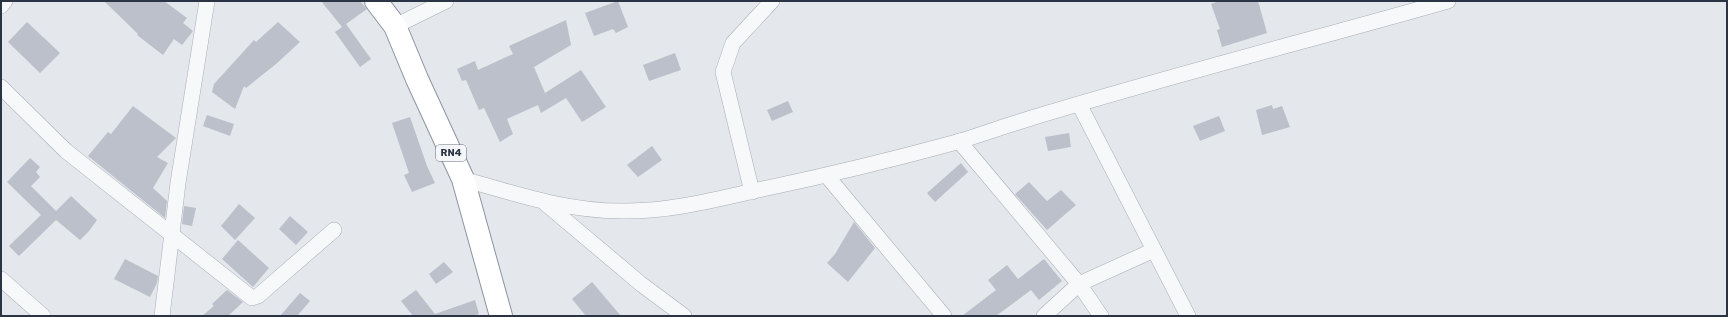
<svg xmlns="http://www.w3.org/2000/svg" width="1728" height="317" font-family="Rubik,sans-serif">
<rect width="100%" height="100%" fill="#e4e7ec"/>
<!-- building -->
<g fill="#bbc0ca">
<path d="M104 1H164L187 18 183 23 193 31 182 45 174 39 163 55 137 35 138 34Z"/>
<path d="M321 1H360L367 9 346 24 371 59 360 67 335 32 342 27Z"/>
<path d="M618 1 628 27 616 33 613 29 594 36 585 13Z"/>
<path d="M1219 1H1258L1267 33 1222 47 1217 30 1220 29 1211 4Z"/>
<path d="M566 20 571 45 534 67 545 93 581 70 606 107 582 122 566 98 541 113 538 105 507 119 513 134 500 142 484 108 479 110 466 80 462 81 457 69 475 61 478 70 513 54 509 46Z"/>
<path d="M27 22 60 53 40 73 8 42Z"/>
<path d="M278 22 300 42 276 64 246 88 244 86 235 109 212 92 214 84 254 40 256 42Z"/>
<path d="M675 53 681 70 649 81 643 65Z"/>
<path d="M788 101 793 112 772 121 767 110Z"/>
<path d="M1272 105 1273 109 1282 106 1290 127 1262 135 1256 110Z"/>
<path d="M133 106 176 138 157 157 168 163 153 188 167 201 165 218 88 156 108 132 111 134Z"/>
<path d="M207 115 234 124 230 136 203 126Z"/>
<path d="M1219 116 1225 131 1200 141 1193 126Z"/>
<path d="M410 117 427 166 435 183 412 192 404 175 409 173 392 123Z"/>
<path d="M1069 133 1071 147 1048 151 1045 137Z"/>
<path d="M652 146 662 160 638 177 627 165Z"/>
<path d="M30 158 40 167 36 172 40 177 31 186 56 211 71 196 97 220 89 231 80 240 56 220 19 256 9 246 41 215 7 182Z"/>
<path d="M961 163 968 172 935 202 927 193Z"/>
<path d="M1029 182 1047 201 1061 190 1076 205 1047 230 1015 194Z"/>
<path d="M239 204 255 218 235 240 221 226Z"/>
<path d="M184 206 196 208 192 226 182 224Z"/>
<path d="M290 216 308 232 296 245 279 229Z"/>
<path d="M854 222 875 248 848 282 827 263 835 254Z"/>
<path d="M238 240 269 268 253 287 222 259Z"/>
<path d="M125 259 158 276 157 283 150 297 114 279Z"/>
<path d="M1044 259 1062 281 1039 300 1031 290 996 316H962L996 290 988 280 1007 265 1018 279Z"/>
<path d="M444 262 453 272 436 284 429 274Z"/>
<path d="M592 282 621 316H586L572 299Z"/>
<path d="M227 290 243 302 228 316H202L214 306 212 304Z"/>
<path d="M416 290 435 314 475 300 479 314 473 316H413L401 301Z"/>
<path d="M300 293 310 301 297 316H280Z"/>
</g>
<g fill="none" stroke-linecap="round" stroke-linejoin="round">
<defs>
<g id="minor">
<path d="M1 6 5 1"/>
<path d="M395 26 446 1"/>
<path d="M1 87 66 151 252 298 258 296 334 230"/>
<path d="M1079 104 1188 316"/>
<path d="M959 141 1079 284 1101 316"/>
<path d="M827 176 944 316"/>
<path d="M463 179C516 194 566 211 622 211 667 212 714 200 758 190 825 176 891 160 957 142 980 135 1002 127 1025 120 1165 77 1307 41 1448 1"/>
<path d="M752 192 723 72 733 43 772 1"/>
<path d="M546 204 641 284 684 316"/>
<path d="M1 279 43 316"/>
<path d="M162 316 178 183 207 1"/>
<path d="M1044 316 1079 284 1154 250"/>
</g>
<path id="highway" d="M376 1 395 26 417 79 463 179 501 316"/>
</defs>
<!-- minor casing -->
<use href="#minor" stroke="#a9aeb7" stroke-width="16"/>
<!-- highway casing -->
<use href="#highway" stroke="#8b94a3" stroke-width="24"/>
<!-- minor -->
<use href="#minor" stroke="#f7f8fa" stroke-width="15"/>
<!-- highway -->
<use href="#highway" stroke="#fff" stroke-width="22"/>
</g>
<g text-anchor="middle" dominant-baseline="central" stroke-width="4" stroke-linejoin="round" paint-order="stroke">
<!-- shield labels -->
<rect fill="#f4f6f9" stroke="#676e7b" stroke-width="1" x="436" y="145" width="30" height="16" rx="3"/>
<g font-size="10" font-weight="bold" fill="#2b3445">
<text x="451" y="153">RN4</text>
</g>
</g>
<!-- border -->
<rect width="1728" height="317" fill="none" stroke="#2b3445" stroke-width="4"/>
</svg>
